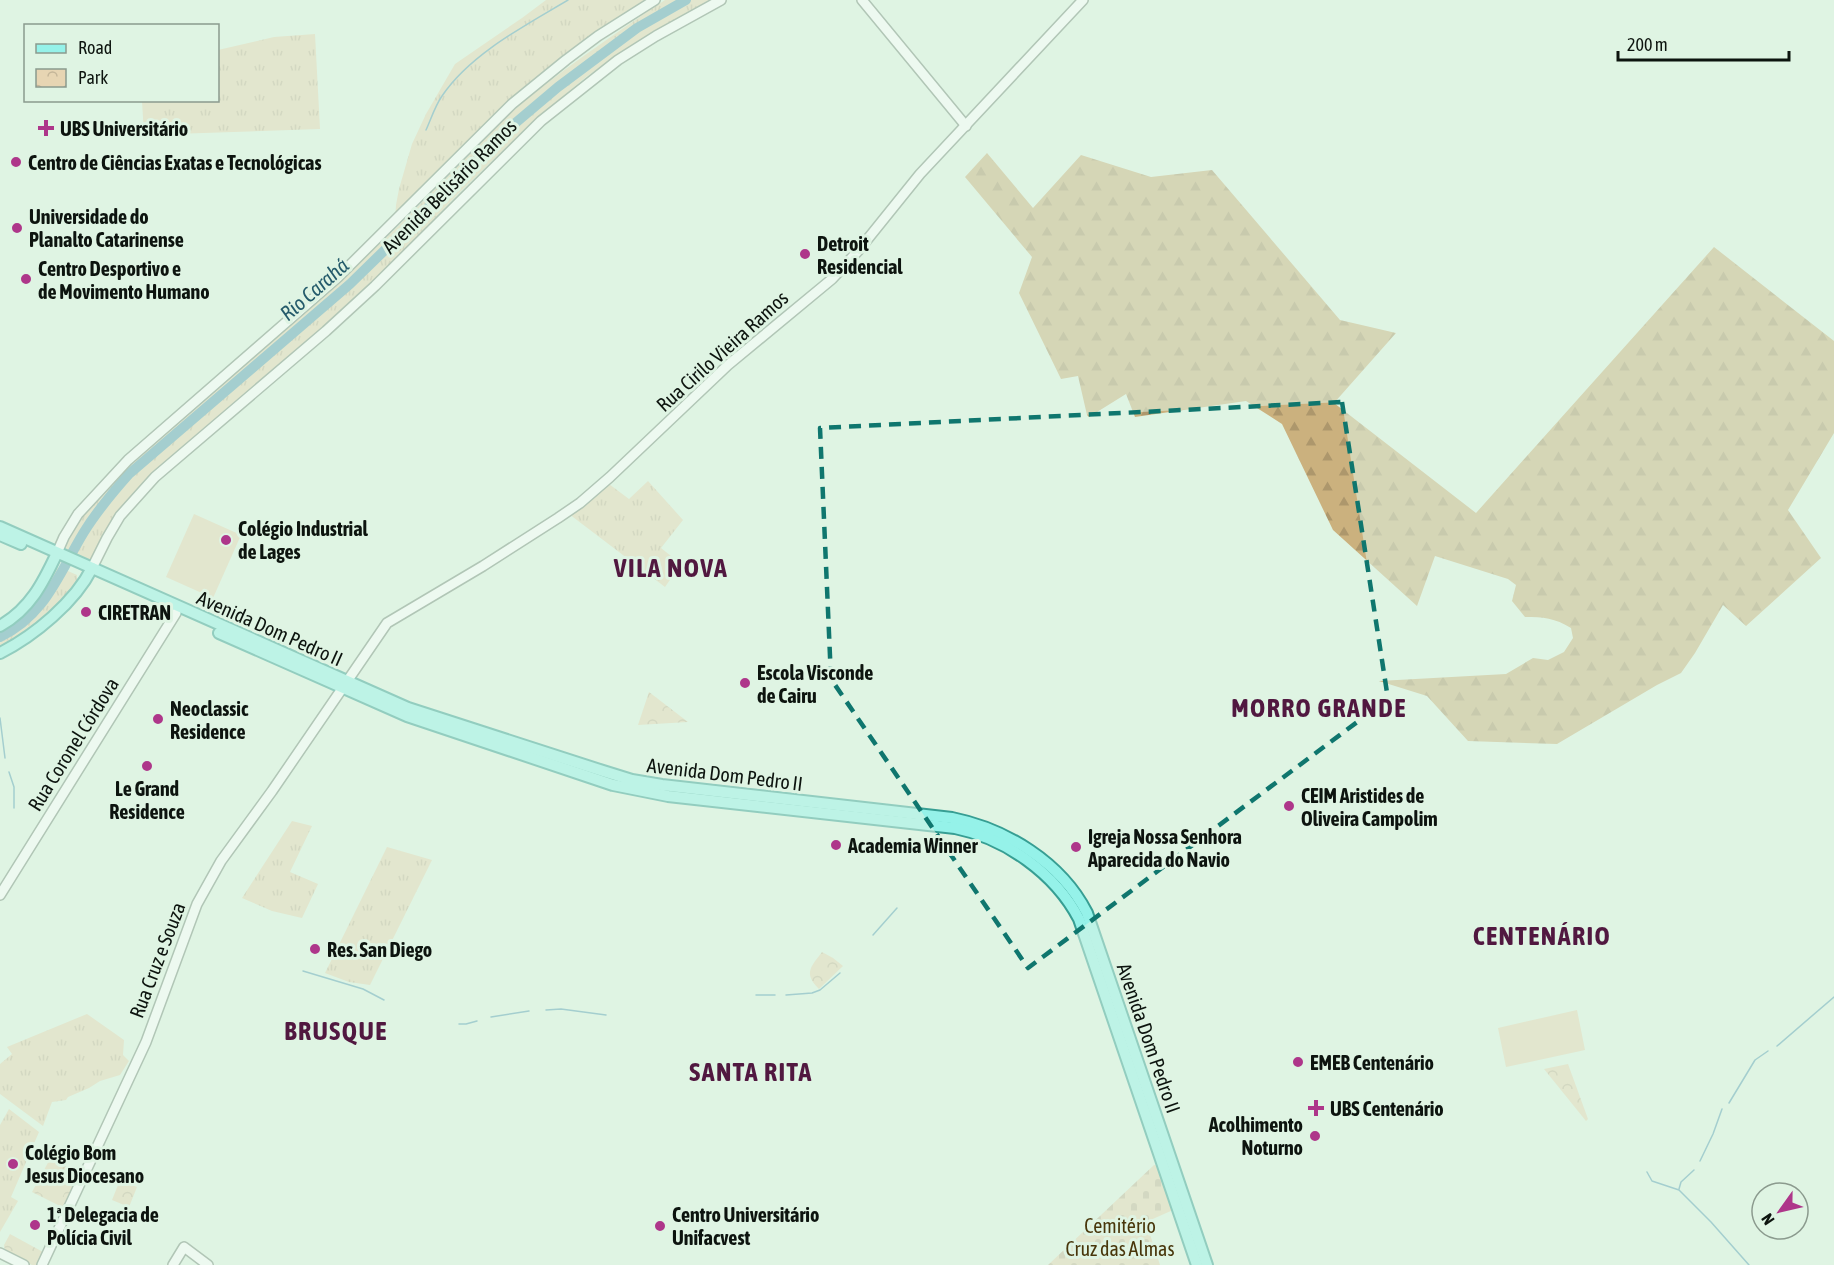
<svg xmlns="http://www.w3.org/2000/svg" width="1834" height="1265" font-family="'Asap Condensed',sans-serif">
<defs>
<pattern id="grass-tufts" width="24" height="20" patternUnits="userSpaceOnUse" patternTransform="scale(1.5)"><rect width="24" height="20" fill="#e7d5b3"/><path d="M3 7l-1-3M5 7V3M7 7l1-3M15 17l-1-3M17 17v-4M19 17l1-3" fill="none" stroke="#c5b699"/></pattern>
<pattern id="forest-firs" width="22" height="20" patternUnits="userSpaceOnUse" patternTransform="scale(1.5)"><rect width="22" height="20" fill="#cbb17e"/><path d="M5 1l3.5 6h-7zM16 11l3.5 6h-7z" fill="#ad976c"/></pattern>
<pattern id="cemetery-stones" width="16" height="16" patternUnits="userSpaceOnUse" patternTransform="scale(1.5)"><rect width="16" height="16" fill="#e7d5b3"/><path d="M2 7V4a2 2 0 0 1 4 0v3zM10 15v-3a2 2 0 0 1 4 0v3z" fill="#c5b699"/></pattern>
<pattern id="park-crowns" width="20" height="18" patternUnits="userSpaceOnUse" patternTransform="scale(1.5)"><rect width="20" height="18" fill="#e7d5b3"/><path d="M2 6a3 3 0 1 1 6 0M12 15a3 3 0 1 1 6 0" fill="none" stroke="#c5b699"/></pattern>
</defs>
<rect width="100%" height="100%" fill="#dff4e3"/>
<!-- grass -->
<g fill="url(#grass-tufts)">
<path d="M546 0H655L538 82 395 221 396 205 399 189 412 144 426 114 455 64 522 18Z"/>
<path d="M665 0H709L634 44 586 77 528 126 458 194 376 280 303 347 238 400 153 474 130 497 117 513 89 563 65 552C78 501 153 443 193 408 233 374 274 340 314 305 380 246 443 182 505 118 555 74 610 37 665 0Z"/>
<path d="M315 34 320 129 144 135 142 101 218 100V50L274 37Z"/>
<path d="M648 481 683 520 661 548 681 564 665 587 569 514 609 484 629 499Z"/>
<path d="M56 568H61L77 575V585L39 625 0 651V631L35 602Z"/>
<path d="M292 821 312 826 290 872 318 884 302 918 272 911 242 898Z"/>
<path d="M387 847 432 860 370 985 349 982 325 973Z"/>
<path d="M87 1014 124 1040 123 1055 129 1061 120 1075 100 1081 89 1088 68 1097 66 1100 52 1102 43 1126 0 1094V1064L12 1054 7 1047Z"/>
<path d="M9 1109 39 1132 11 1197 18 1201 0 1232V1125Z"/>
</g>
<!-- forest -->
<path fill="url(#forest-firs)" d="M987 153 1033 208 1081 155 1151 177 1212 170 1340 320 1396 333 1334 403 1476 513 1714 247 1834 341V433L1788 510 1821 558 1746 626 1723 605 1695 653 1681 673 1657 685 1557 744 1468 741 1427 696 1379 681 1506 674 1533 658 1548 660 1564 652 1573 638 1571 628C1555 618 1543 617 1525 617L1512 601 1516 585 1508 579 1435 556 1417 606 1333 530 1282 424 1246 401 1135 417 1126 394 1089 417 1087 415 1078 376 1061 379 1019 293 1032 257 965 177Z"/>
<!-- cemetery -->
<path fill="url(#cemetery-stones)" d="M1154 1165 1159 1166 1173 1210 1146 1222 1160 1265H1048Z"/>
<!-- park -->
<g fill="url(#park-crowns)">
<path d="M649 692 688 722 638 725Z"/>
<path d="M822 952 833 958 843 966 819 989C803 973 811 967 822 952Z"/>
<path d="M1568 1064 1588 1119 1586 1121 1544 1069Z"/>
<path d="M50 1159H53L79 1173 64 1208 32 1192Z"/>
<path d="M120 1180 137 1187 129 1207 112 1200Z"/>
<path d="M10 1234 43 1252 37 1265H32L5 1251 4 1245Z"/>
</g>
<!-- garden -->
<g fill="#e7d5b3">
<path d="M194 514 241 535 213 598 166 577Z"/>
<path d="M1577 1010 1585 1050 1506 1067 1498 1028Z"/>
<path d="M44 1181 65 1192 59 1204 38 1192Z"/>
</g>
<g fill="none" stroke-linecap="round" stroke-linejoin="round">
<!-- stream -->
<g stroke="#5ea1b5" stroke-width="1.5">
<path d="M426 130C431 119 435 106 442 96 470 54 526 25 568 0"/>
<path d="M0 718 5 758"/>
<path d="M9 772 14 787V808"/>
<path d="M873 935 897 908"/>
<path d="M303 971 363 989 384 1000"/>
<path d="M756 995H775"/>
<path d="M786 995 812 993 820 990 840 973"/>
<path d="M546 1010 561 1009 606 1015"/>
<path d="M491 1017 529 1011"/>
<path d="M459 1024H466L477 1021"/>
<path d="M1777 1046 1834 997"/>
<path d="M1729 1103 1755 1060 1768 1051"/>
<path d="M1700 1161 1713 1134 1722 1109"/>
<path d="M1647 1172 1652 1181 1679 1190 1711 1222 1749 1265"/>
<path d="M1679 1189 1681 1182 1694 1170"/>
</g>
<!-- river -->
<path stroke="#5ea1b5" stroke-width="10" d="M0 637C46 615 59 573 84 532 97 511 113 492 129 474L350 284 513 125 558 87 637 28 686 0"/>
<defs>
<g id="secondary">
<path d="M862 0 966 126"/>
<path d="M57 553 64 537 78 514 128 460 338 277 512 104 566 60 598 36 655 0"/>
<path d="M92 568 107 538 120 516 155 477 326 331 375 286 541 121 618 60 656 36 721 0"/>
<path d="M0 895 176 613"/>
<path d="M0 1253 24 1265"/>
<path d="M42 1265 146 1042 197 904 221 861 272 791 387 623 483 566 558 518 580 503 610 477 728 365 832 279 858 251 920 174 1083 0"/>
<path d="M173 1265 184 1247 208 1265"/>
</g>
<g id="primary">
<path d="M0 527 408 708 603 771 632 780 662 785 952 818C1006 829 1061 862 1087 913L1207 1265"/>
<path d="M0 535 21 544"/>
<path d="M0 626C30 609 43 583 57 553"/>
<path d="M219 633 407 716 613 785 668 796 955 828C1005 838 1055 873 1079 919L1197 1265"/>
<path d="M0 653C34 636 75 602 92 568"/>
</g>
</defs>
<!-- secondary casing -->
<use href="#secondary" stroke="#7b8e7f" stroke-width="12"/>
<!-- primary casing -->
<use href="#primary" stroke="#379e93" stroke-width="14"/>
<!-- secondary -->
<use href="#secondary" stroke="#fff" stroke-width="9"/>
<!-- primary -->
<use href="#primary" stroke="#95f2e9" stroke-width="10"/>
</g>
<!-- marked area -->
<path d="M0 0H1834V1265H0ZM1342 402 1388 699 1028 968 831 679 820 428Z" fill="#dff4e3" fill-opacity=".55" fill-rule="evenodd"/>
<path fill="none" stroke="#0f766e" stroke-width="4.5" stroke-dasharray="12 8" stroke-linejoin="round" d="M1342 402 1388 699 1028 968 831 679 820 428Z"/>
<!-- markers -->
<g fill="#ae368a" stroke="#dff4e3" stroke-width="2">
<path d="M43 119h6v6h6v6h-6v6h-6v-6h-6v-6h6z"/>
<circle cx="16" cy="162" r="6"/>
<circle cx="17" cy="228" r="6"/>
<circle cx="805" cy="254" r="6"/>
<circle cx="26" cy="279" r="6"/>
<circle cx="226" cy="540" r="6"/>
<circle cx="86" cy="612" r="6"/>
<circle cx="745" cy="683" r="6"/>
<circle cx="158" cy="719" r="6"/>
<circle cx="147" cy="766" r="6"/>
<circle cx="1289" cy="806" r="6"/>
<circle cx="836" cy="845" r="6"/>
<circle cx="1076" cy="847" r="6"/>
<circle cx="315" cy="949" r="6"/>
<circle cx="1298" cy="1062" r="6"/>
<path d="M1313 1099h6v6h6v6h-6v6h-6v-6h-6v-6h6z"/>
<circle cx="1315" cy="1136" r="6"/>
<circle cx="13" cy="1164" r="6"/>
<circle cx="35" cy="1225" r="6"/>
<circle cx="660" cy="1226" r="6"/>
</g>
<g text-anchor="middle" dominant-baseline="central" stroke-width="6" stroke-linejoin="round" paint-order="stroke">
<!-- poi labels -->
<g font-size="20" font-weight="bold" fill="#0d140f" stroke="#dff4e3" text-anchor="start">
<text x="60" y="128">UBS Universitário</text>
<text x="28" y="162">Centro de Ciências Exatas e Tecnológicas</text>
<text x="29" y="216">Universidade do<tspan x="29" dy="23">Planalto Catarinense</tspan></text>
<text x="817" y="243">Detroit<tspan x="817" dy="23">Residencial</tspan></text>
<text x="38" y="268">Centro Desportivo e<tspan x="38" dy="23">de Movimento Humano</tspan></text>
<text x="238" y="528">Colégio Industrial<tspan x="238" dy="23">de Lages</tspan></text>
<text x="98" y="612">CIRETRAN</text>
<text x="757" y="672">Escola Visconde<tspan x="757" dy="23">de Cairu</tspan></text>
<text x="170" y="708">Neoclassic<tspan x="170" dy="23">Residence</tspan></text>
<text x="147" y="788" text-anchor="middle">Le Grand<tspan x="147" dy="23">Residence</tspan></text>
<text x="1301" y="795">CEIM Aristides de<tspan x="1301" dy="23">Oliveira Campolim</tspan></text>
<text x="1088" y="836">Igreja Nossa Senhora<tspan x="1088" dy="23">Aparecida do Navio</tspan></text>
<text x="848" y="845">Academia Winner</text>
<text x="327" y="949">Res. San Diego</text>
<text x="1310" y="1062">EMEB Centenário</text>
<text x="1330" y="1108">UBS Centenário</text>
<text x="1303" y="1124" text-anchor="end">Acolhimento<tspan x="1303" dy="23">Noturno</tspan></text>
<text x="25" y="1152">Colégio Bom<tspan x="25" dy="23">Jesus Diocesano</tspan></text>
<text x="47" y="1214">1ª Delegacia de<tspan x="47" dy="23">Polícia Civil</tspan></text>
<text x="672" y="1214">Centro Universitário<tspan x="672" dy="23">Unifacvest</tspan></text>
</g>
<!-- street labels -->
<g font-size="20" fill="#0d140f" stroke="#dff4e3">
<text transform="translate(449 186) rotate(-45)">Avenida Belisário Ramos</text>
<text transform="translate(722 351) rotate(-42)">Rua Cirilo Vieira Ramos</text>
<text transform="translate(270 628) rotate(24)">Avenida Dom Pedro II</text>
<text transform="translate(73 744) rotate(-58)">Rua Coronel Córdova</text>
<text transform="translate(725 774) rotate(7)">Avenida Dom Pedro II</text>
<text transform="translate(157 960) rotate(-69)">Rua Cruz e Souza</text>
<text transform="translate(1149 1038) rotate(71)">Avenida Dom Pedro II</text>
</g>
<!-- park labels -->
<g font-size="20" fill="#48360b" stroke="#dff4e3">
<text x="1120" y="1225">Cemitério<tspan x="1120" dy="23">Cruz das Almas</tspan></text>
</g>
<!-- water labels -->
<g font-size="21" font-style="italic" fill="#255b6b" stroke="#dff4e3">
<text transform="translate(314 289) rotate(-41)">Rio Carahá</text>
</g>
<!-- district labels -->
<g font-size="26" font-weight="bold" letter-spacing="1.5" fill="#511840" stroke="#dff4e3">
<text x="671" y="568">VILA NOVA</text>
<text x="1319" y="708">MORRO GRANDE</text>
<text x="1542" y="936">CENTENÁRIO</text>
<text x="336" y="1031">BRUSQUE</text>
<text x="751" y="1072">SANTA RITA</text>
</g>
</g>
<!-- legend -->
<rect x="24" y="24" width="195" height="78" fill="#dff4e3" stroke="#8b9a8e" stroke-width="1.5"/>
<rect x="36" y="44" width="30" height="9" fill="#95f2e9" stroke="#8b9a8e" stroke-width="1.5"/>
<text x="78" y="54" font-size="18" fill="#0d140f">Road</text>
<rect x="36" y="69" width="30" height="18" fill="url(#park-crowns)" stroke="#8b9a8e" stroke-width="1.5"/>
<text x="78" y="84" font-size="18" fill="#0d140f">Park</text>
<!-- north arrow -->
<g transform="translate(1780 1211) rotate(236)"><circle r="28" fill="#dff4e3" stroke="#8b9a8e" stroke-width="1.5"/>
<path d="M0-4.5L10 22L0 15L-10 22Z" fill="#ae368a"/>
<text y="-9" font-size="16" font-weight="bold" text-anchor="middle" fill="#0d140f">N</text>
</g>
<!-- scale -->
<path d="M1618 51v9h171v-9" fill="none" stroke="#0d140f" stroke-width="3"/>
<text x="1627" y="51" font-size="18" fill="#0d140f" stroke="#dff4e3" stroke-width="4.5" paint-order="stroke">200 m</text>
</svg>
